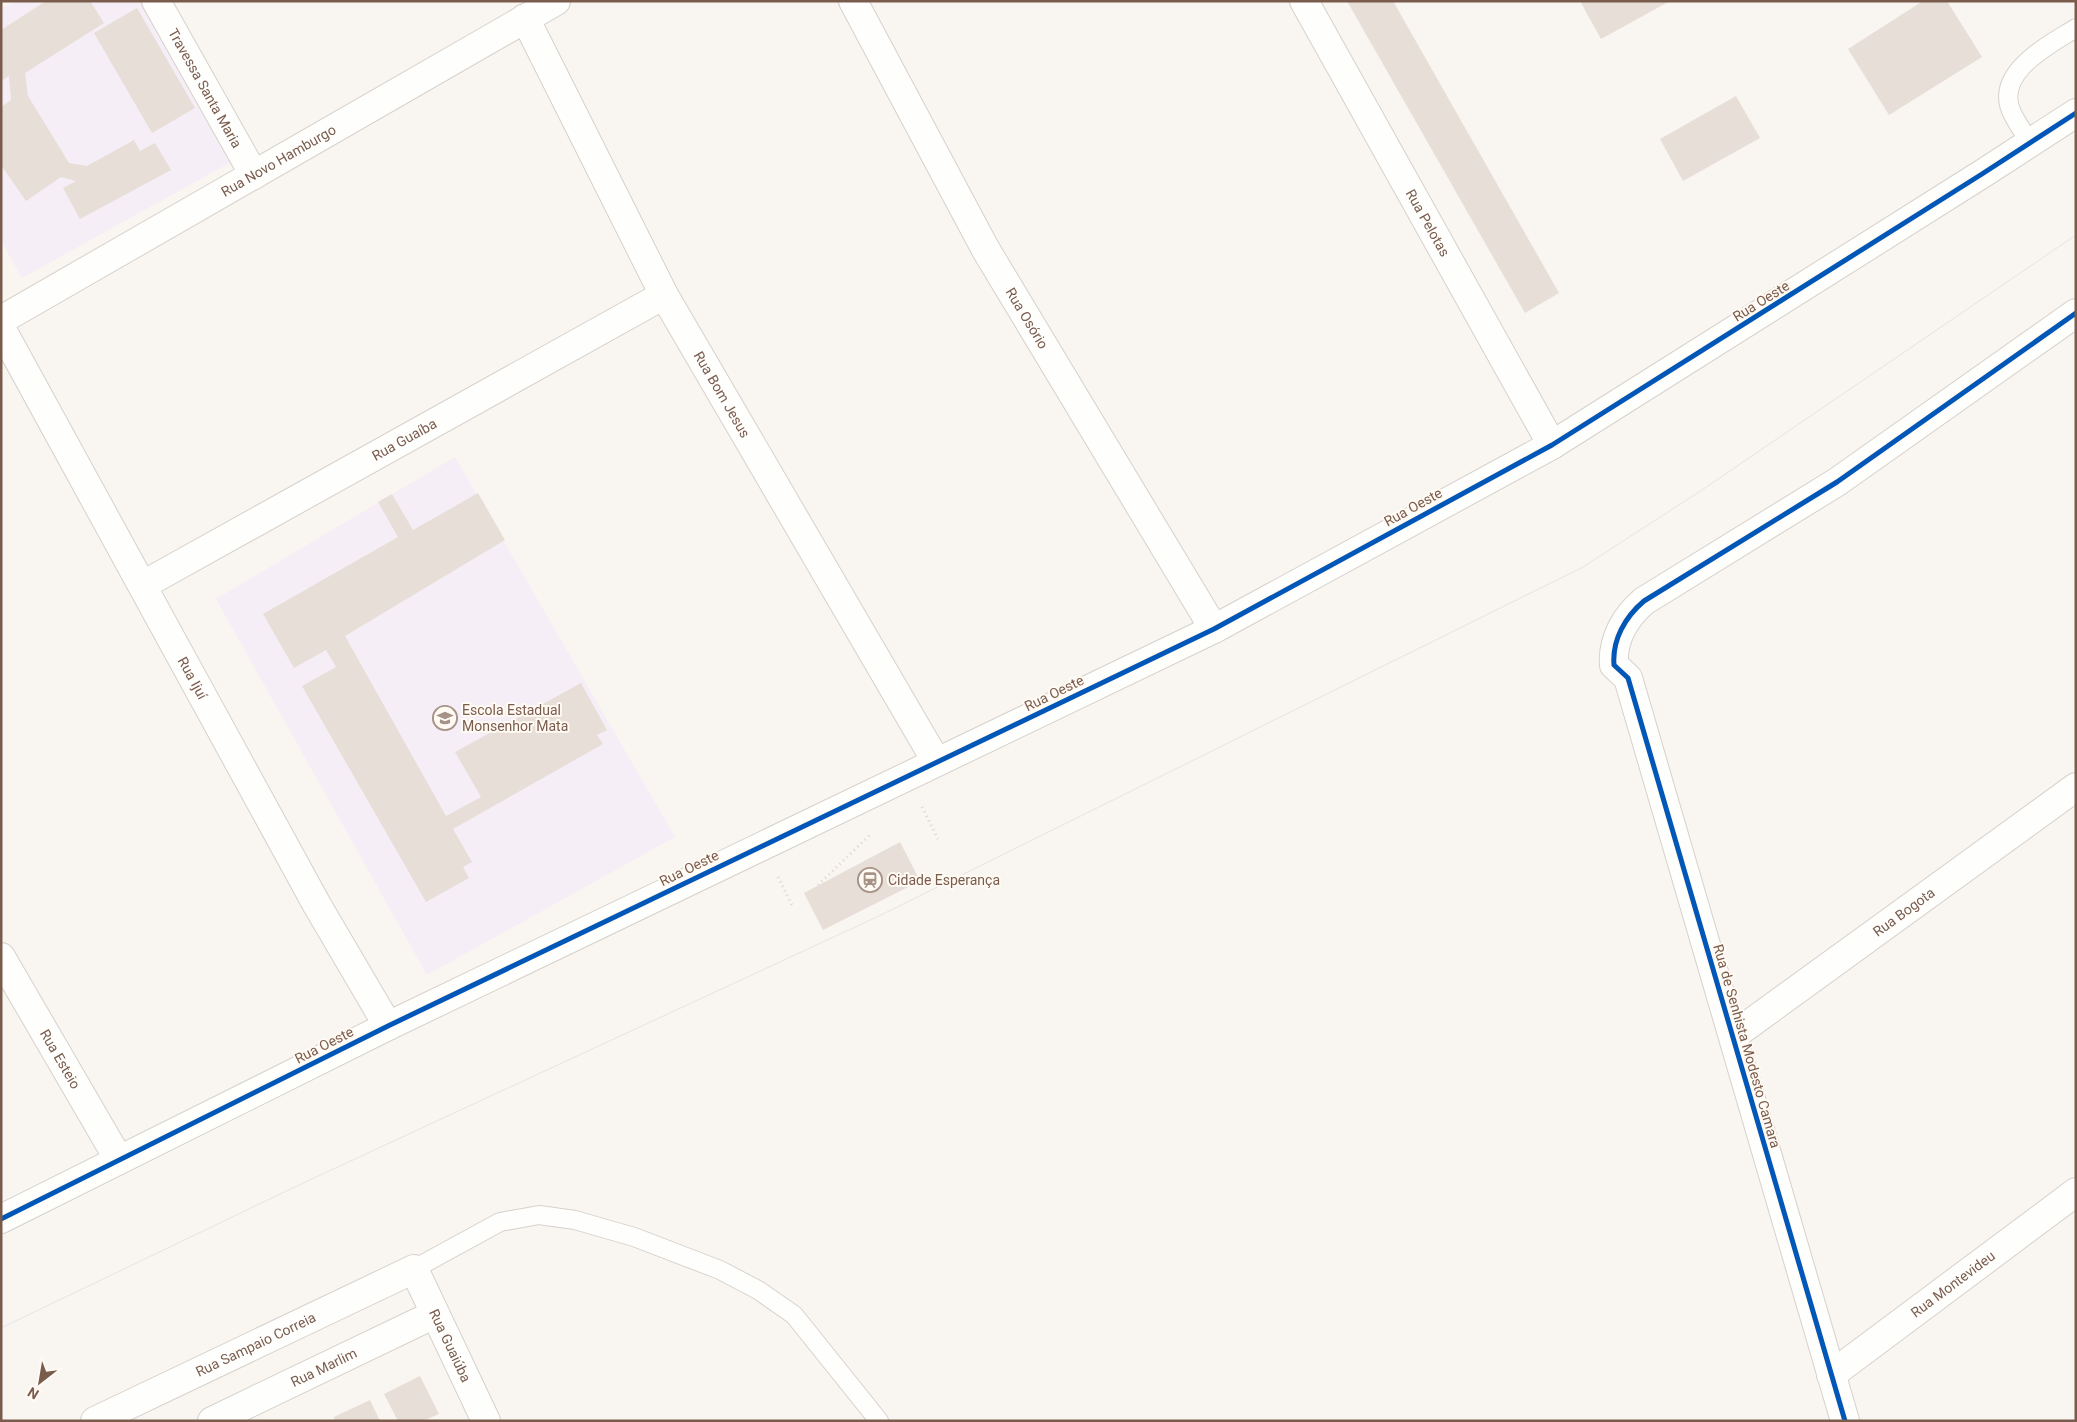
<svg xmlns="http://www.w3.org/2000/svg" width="2077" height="1422" font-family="Roboto,sans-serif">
<rect width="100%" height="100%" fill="#f9f5f0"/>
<!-- education -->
<g fill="#f6eef6">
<path d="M15 1H140L231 162 22 278 1 241V9Z"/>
<path d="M455 457 675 837 427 975 216 599Z"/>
</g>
<!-- building -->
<g fill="#e6ded7">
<path d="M46 1H90L104 23 25 73 28 96 69 163 87 166 134 140 140 151 155 143 171 170 80 219 63 188 76 181 61 177 26 201 1 165V107L11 100 9 76 1 81V30Z"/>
<path d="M1347 1H1393L1559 293 1525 313Z"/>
<path d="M1580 1H1670L1601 39Z"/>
<path d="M1923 1H1947L1982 57 1889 115 1848 49Z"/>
<path d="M137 8 195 108 152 133 94 33Z"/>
<path d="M1736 96 1760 138 1683 181 1660 139Z"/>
<path d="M478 493 505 540 345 636 446 816 481 797 455 752 581 683 607 730 597 735 603 744 453 829 472 862 463 867 469 878 426 902 302 686 336 667 326 650 294 668 263 614 398 537 378 502 392 494 413 530Z"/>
<path d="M900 842 920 881 823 930 804 893Z"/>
<path d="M420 1376 439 1414 423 1421H398L384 1394Z"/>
<path d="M370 1400 380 1421H335L334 1417Z"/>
</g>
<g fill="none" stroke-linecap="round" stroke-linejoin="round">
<defs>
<g id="service">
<path d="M2030 143C2024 133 2017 123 2012 113 1993 73 2049 45 2076 28"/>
<path d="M414 1269 500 1222 539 1215 575 1220 634 1237 720 1270 758 1290 794 1315 879 1421"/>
</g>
<g id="minor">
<path id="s1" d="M156 1 254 175"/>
<path id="s2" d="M853 1 986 250 1214 629"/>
<path id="s3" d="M525 18 664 295 936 761"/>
<path id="s4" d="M1 320 556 1"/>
<path id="s5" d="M1 328 317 905 388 1026"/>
<path id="s6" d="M143 585 664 295"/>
<path id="s7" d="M1 957 119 1160"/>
<path id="s8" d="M1733 1036 2076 787"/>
<path d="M1 1219 388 1026 1214 629 1552 445"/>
<path id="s9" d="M1831 1375 2076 1192"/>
<path id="s10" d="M95 1421 414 1269 486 1421"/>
<path id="s11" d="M212 1421 435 1314"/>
<path d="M1845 1421 1628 678 1614 665C1612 640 1625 617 1644 601L1837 482 2076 313"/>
</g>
<g id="tertiary">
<path id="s12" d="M1304 1 1552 445 1982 174 2076 113"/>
</g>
</defs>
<!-- service casing -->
<use href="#service" stroke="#d7d1cb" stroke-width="20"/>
<!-- minor casing -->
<use href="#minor" stroke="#d7d1cb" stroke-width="30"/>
<!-- tertiary casing -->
<use href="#tertiary" stroke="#d7d1cb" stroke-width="30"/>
<!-- path -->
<g stroke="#dcd5d0" stroke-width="3" stroke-dasharray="1 4" stroke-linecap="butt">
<path d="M922 807 938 839"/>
<path d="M778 877 793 907"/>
<path d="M818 885 871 834"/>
</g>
<!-- service -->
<use href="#service" stroke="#fefefd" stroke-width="18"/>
<!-- minor -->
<use href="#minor" stroke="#fefefd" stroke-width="28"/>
<!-- tertiary -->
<use href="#tertiary" stroke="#fefefd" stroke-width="28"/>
<!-- tram -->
<path stroke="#e6e3e7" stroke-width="1" d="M1 1328 301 1184 879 916 1583 567 1702 490 2076 235"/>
<defs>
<g id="cycleway">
<path d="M1 1219 388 1026 1214 629 1552 445 1982 174 2076 113"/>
<path d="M1845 1421 1628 678 1614 665C1612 640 1625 617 1644 601L1837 482 2076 313"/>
</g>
</defs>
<!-- cycleway casing -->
<use href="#cycleway" stroke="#fffaf3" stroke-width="8"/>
<!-- cycleway -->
<use href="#cycleway" stroke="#0057b8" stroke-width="5"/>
</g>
<!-- icons -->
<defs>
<symbol id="school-ring" viewBox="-11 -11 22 22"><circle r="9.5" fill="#fffaf3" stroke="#a69286" stroke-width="1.5"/><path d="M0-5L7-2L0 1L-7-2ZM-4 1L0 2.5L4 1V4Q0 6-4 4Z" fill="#a69286"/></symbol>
<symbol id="station-ring" viewBox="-11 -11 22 22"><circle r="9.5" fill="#fffaf3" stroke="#a69286" stroke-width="1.5"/><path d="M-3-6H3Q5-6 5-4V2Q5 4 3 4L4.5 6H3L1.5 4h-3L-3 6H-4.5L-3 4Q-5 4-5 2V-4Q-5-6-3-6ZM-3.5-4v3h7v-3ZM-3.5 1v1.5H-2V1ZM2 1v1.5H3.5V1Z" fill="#a69286"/></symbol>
</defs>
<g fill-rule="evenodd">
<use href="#school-ring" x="431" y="704" width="28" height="28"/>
<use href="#station-ring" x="856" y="866" width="28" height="28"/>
</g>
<g text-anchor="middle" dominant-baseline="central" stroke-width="4" stroke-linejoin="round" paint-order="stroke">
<!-- street labels -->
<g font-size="14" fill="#7a5c4d" stroke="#fffaf3">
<text stroke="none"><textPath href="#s1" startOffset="100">Travessa Santa Maria</textPath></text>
<text stroke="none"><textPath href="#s4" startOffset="320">Rua Novo Hamburgo</textPath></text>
<text stroke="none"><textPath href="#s12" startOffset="254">Rua Pelotas</textPath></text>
<text transform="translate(1761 301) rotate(-32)">Rua Oeste</text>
<text stroke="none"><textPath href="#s2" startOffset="362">Rua Osório</textPath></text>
<text stroke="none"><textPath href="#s3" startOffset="425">Rua Bom Jesus</textPath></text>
<text stroke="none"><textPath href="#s6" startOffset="299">Rua Guaíba</textPath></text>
<text transform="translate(1413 507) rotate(-29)">Rua Oeste</text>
<text stroke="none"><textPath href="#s5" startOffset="399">Rua Ijuí</textPath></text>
<text transform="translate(1054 693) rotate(-26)">Rua Oeste</text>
<text transform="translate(689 868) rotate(-26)">Rua Oeste</text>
<text stroke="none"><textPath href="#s8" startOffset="211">Rua Bogota</textPath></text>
<text transform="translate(324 1045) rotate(-27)">Rua Oeste</text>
<text transform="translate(1747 1046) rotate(74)">Rua de Senhista Modesto Camara</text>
<text stroke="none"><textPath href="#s7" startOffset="118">Rua Esteio</textPath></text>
<text stroke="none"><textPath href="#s9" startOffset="152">Rua Montevideu</textPath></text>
<text stroke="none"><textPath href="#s10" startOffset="178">Rua Sampaio Correia</textPath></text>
<text stroke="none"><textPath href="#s10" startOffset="438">Rua Guaiúba</textPath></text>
<text stroke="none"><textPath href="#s11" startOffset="124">Rua Marlim</textPath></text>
</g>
<!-- poi labels -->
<g font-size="14" fill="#7a5c4d" stroke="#fffaf3" text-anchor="start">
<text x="462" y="710">Escola Estadual<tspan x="462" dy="16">Monsenhor Mata</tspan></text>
<text x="888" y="880">Cidade Esperança</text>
</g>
</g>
<!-- border -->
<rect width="2077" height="1422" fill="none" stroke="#7a5c4d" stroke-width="5"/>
<!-- north arrow -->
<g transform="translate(40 1382) rotate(211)" stroke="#fffaf3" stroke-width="4" paint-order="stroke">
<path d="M0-4L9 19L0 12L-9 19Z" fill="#7a5c4d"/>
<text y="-8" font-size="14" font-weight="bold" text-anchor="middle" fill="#7a5c4d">N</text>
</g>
</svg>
